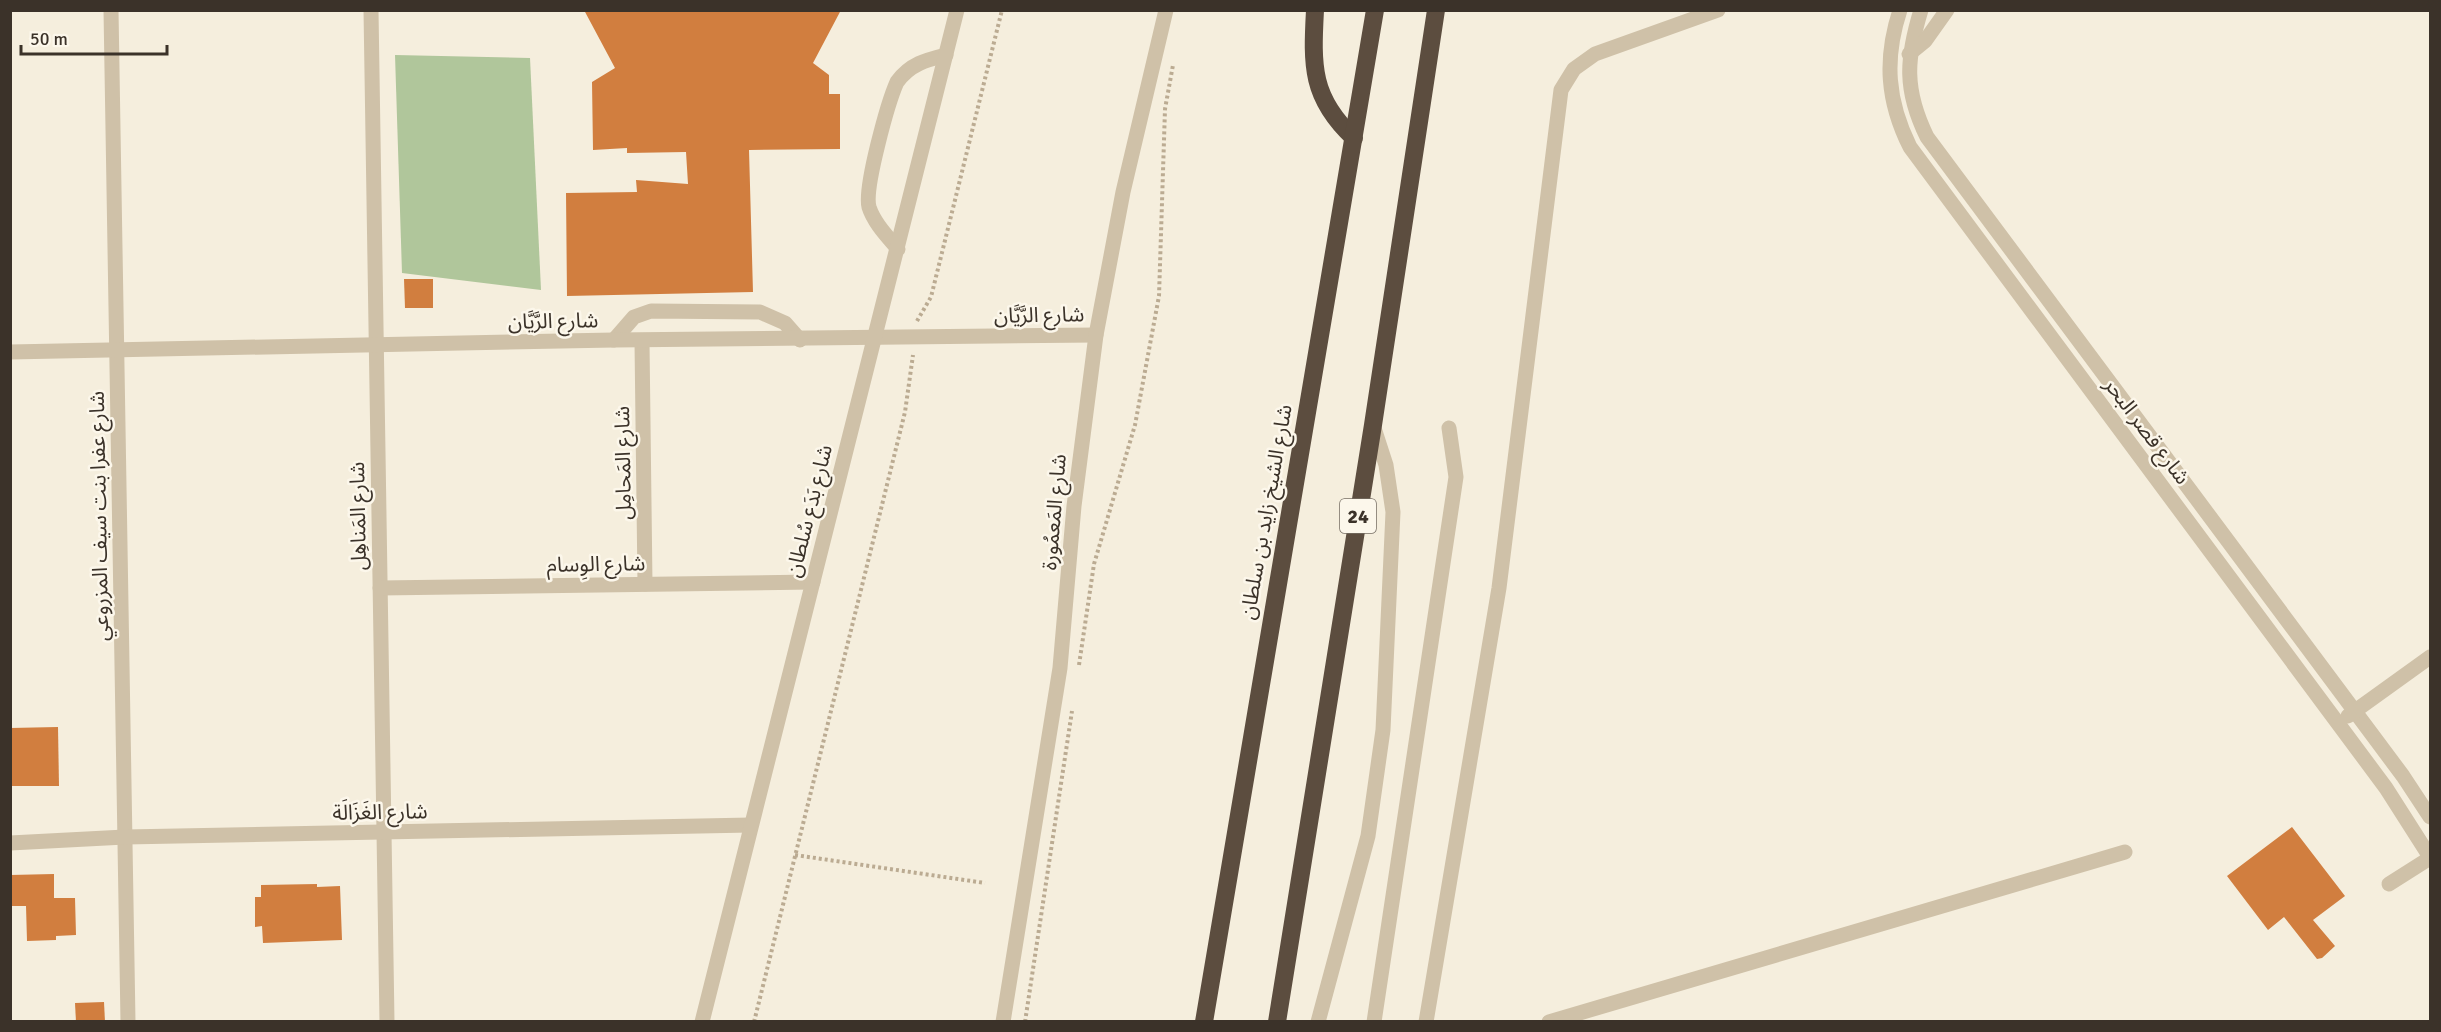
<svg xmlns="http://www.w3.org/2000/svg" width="2441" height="1032" font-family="Signika,'Noto Sans Arabic',sans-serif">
<rect width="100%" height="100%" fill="#f5eedd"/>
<!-- green -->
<path fill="#b0c69b" d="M395 55 530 58 541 290 402 273Z"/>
<!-- building -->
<g fill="#d17e3f">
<path d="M584 10H841L813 63 829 75V94H840V149L749 150 753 292 567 296 566 193 637 192 636 180 688 184 686 152 627 153V148L593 150 592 82 615 68Z"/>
<path d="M404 279H433V308H405Z"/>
<path d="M58 727 59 786H10V728Z"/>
<path d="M2292 827 2345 896 2313 920 2335 946 2322 958 2317 959 2284 917 2268 930 2227 876Z"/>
<path d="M54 874V898H75L76 935 56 936V940L27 941 26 906H10V875Z"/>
<path d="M317 884V887L340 886 342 940 263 943 262 926 255 927V897H261V885Z"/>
<path d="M104 1002 105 1022H76L75 1003Z"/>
</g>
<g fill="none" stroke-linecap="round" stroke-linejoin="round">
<!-- path -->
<g stroke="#bbab92" stroke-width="4" stroke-dasharray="3 3" stroke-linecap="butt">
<path d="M917 321 931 297 1002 10"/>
<path d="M1079 665 1094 564 1135 425 1159 296 1165 109 1173 65"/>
<path d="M795 855 985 883"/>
<path d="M754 1022 905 412 913 355"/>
<path d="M1025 1022 1072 711"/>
</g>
<!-- minor -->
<g stroke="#cfc1a8" stroke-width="15">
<path d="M111 10 128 1022"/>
<path d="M371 10 387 1022"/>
<path d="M1900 10C1884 59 1887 101 1910 147L2386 788 2430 857"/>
<path d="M1921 10C1906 59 1904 90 1927 137L2403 776 2430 817"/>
<path d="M1909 54 1925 41 1947 10"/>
<path d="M898 249C888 237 874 223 869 207 864 188 888 102 897 82 910 64 926 60 946 55"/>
<path d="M614 340 634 317 651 311 760 312 785 323 800 340"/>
<path d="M642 342 645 584"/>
<path d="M10 352 614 340 1096 335"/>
<path d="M380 588 813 582"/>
<path d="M2348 716 2430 657"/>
<path d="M10 843 125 837 751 825"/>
<path d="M2389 884 2430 858"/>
<path d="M702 1022 957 10"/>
<path d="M1003 1022 1060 668 1074 506 1096 335 1123 192 1166 10"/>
<path d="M1318 1022 1368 836 1383 730 1393 512 1386 465 1373 425"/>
<path d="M1374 1022 1456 477 1449 428"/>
<path d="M1426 1022 1499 588 1561 90 1574 69 1595 54 1718 10"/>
<path d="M1549 1022 2125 852"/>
</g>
<!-- highway -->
<g stroke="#5c4d3f" stroke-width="18">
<path d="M1315 10C1312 66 1311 98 1354 138"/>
<path d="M1204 1022 1375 10"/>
<path d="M1277 1022 1373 425 1436 10"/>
</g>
</g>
<g text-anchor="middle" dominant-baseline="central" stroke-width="5" stroke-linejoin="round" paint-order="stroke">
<!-- shield labels -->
<rect fill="#fcf7eb" stroke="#756d63" stroke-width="1.5" x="1340" y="499" width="36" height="34" rx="4.5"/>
<g font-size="20" font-weight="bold" fill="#3b3229">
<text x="1358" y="516">24</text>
</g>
<!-- street labels -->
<g font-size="21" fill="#3b3229" stroke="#fcf7eb">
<text transform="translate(1039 315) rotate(-1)">شارع الرَّيَّان</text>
<text transform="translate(553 321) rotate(-1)">شارع الرَّيَّان</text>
<text transform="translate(2147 431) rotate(53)">شارع قصر البحر</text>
<text transform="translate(623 463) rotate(-91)">شارع المَحامِل</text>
<text transform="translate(809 511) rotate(-76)">شارع بَدَع سُلطان</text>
<text transform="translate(1054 512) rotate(-85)">شارع المَعمُورة</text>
<text transform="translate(1266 512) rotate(-80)">شارع الشيخ زايد بن سلطان</text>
<text transform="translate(99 516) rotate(-91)">شارع عفرا بنت سيف المزروعي</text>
<text transform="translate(358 516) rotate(-91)">شارع المَناهِل</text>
<text transform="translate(596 564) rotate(-1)">شارع الوِسام</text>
<text transform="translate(380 812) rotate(-1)">شارع الغَزَالَة</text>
</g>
</g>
<!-- border -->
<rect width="2441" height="1032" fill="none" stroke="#3b3229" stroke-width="24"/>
<!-- scale -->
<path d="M21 45v9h146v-9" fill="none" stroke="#3b3229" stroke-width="3"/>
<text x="30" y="45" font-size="18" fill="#3b3229" stroke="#fcf7eb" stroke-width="4.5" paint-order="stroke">50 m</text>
</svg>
